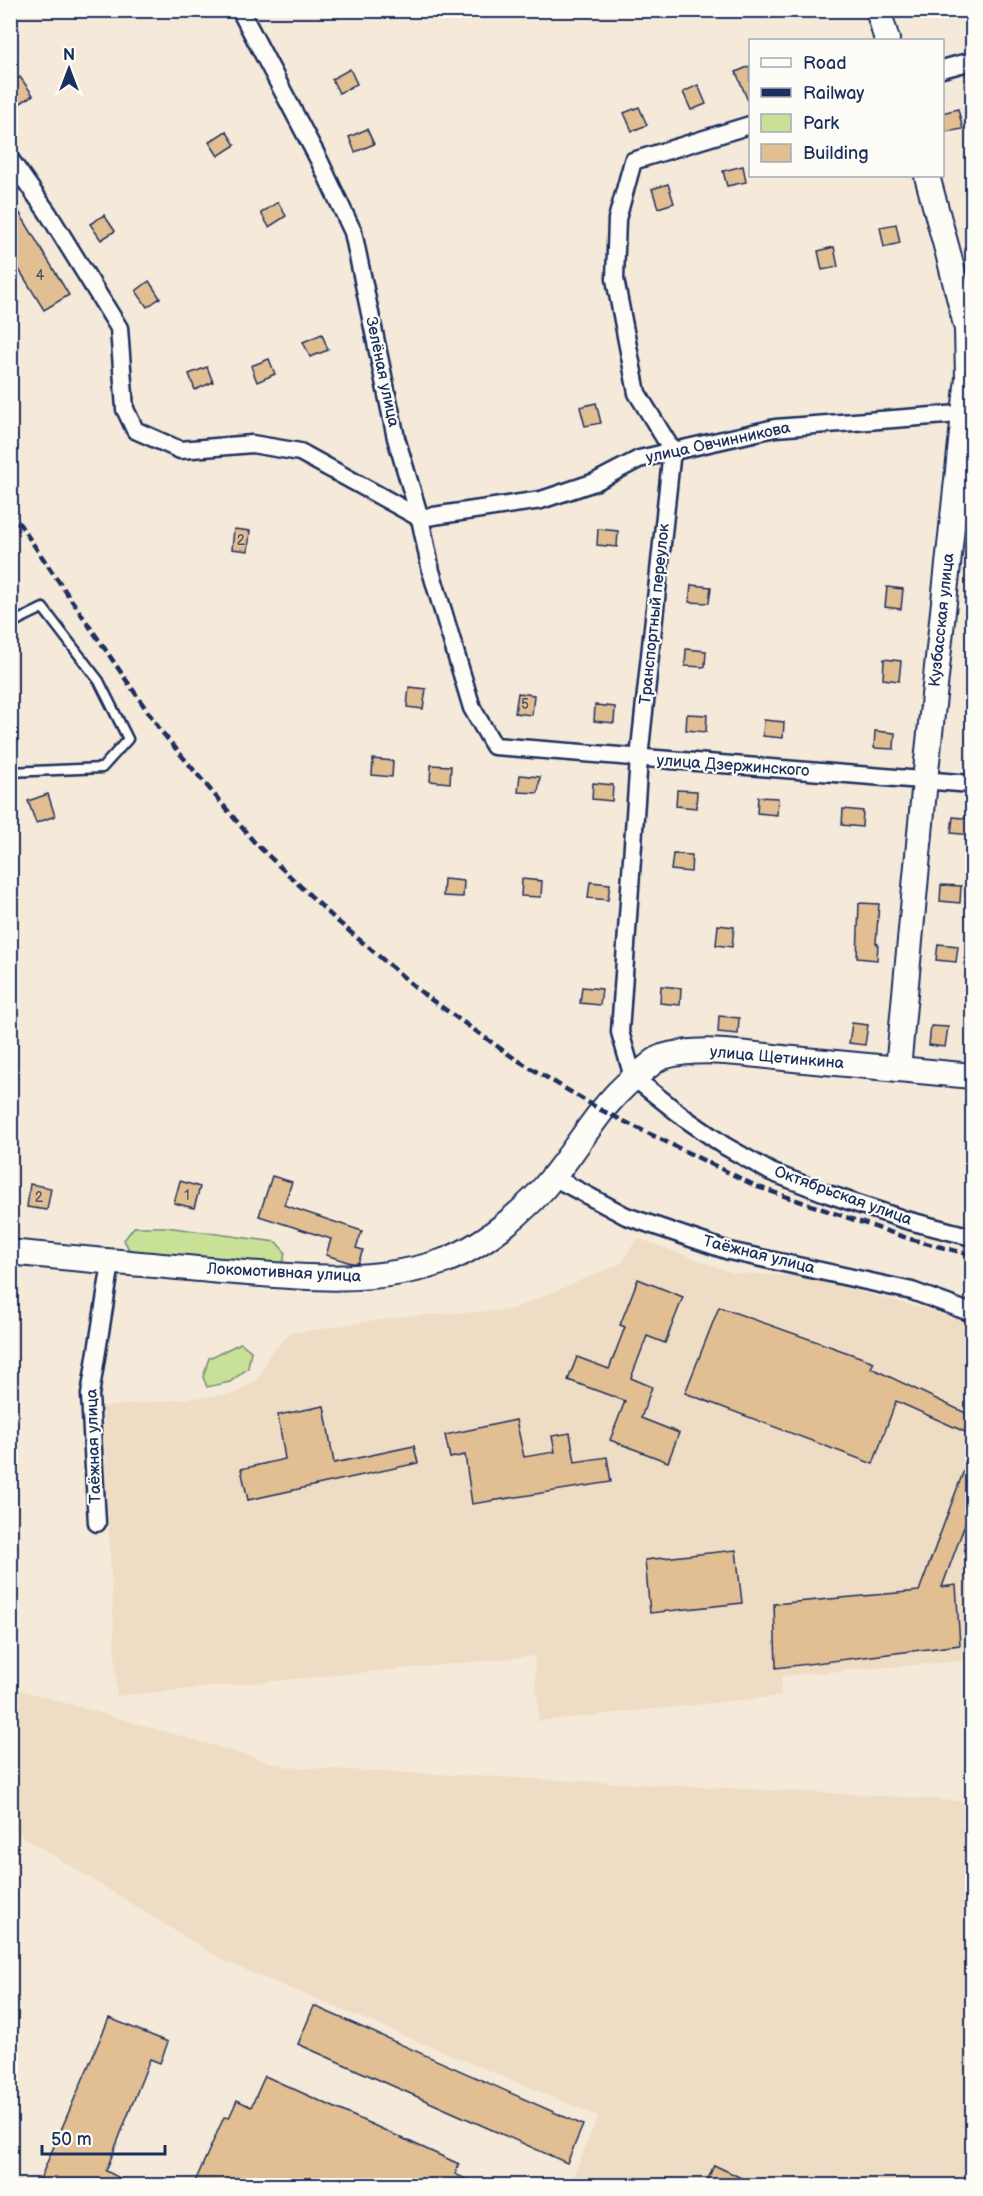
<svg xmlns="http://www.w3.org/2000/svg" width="983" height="2196" font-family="'Balsamiq Sans',sans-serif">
<rect width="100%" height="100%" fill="#f5e9d9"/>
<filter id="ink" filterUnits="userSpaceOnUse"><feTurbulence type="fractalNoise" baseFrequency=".0167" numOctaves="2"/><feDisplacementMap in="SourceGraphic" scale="12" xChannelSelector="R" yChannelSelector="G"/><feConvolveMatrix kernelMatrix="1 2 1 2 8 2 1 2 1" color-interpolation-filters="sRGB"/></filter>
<g filter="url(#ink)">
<!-- built -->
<g fill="#efdcc4">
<path d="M638 1238 733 1273 799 1276 919 1307 972 1324V1634L962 1661 781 1676V1696L539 1721 534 1656 117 1696 103 1407 233 1394 258 1379 271 1352 291 1333 407 1316 510 1310 620 1264Z"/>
<path d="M10 1687 287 1767 870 1795 972 1802V2185H570L598 2116 224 1961 11 1829Z"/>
</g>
<!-- green -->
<g fill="#c8e197" stroke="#72887a" stroke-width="1.5">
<path d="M134 1227H166L276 1242 285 1252 281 1276 137 1264 124 1240Z"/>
<path d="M241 1343 251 1351 248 1368 230 1382 207 1387 203 1377 209 1358Z"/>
</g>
<!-- building -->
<g fill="#e2be93" stroke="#1b2f5e" stroke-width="1.5">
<path d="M750 66V106L736 72Z"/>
<path d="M350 69 357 84 339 93 332 79Z"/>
<path d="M20 77 33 95 10 110V84Z"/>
<path d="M698 85 706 104 691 110 683 92Z"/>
<path d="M639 107 647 125 632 131 624 113Z"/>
<path d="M958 109 963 129 946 132 942 113Z"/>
<path d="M367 129 374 144 355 152 349 137Z"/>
<path d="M226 131 235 145 218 156 209 142Z"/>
<path d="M743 166 746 182 727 186 723 171Z"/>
<path d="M668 184 674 203 658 208 652 189Z"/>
<path d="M10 197 69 295 44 310 10 255Z"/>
<path d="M278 202 286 216 269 227 261 213Z"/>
<path d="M104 215 115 231 101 240 90 224Z"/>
<path d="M896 224 900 243 884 247 880 227Z"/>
<path d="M834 247 838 267 822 270 818 251Z"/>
<path d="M149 281 160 298 147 307 136 291Z"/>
<path d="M322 334 328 350 310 357 303 342Z"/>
<path d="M269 359 275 374 257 382 251 366Z"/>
<path d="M207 367 213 382 195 390 189 374Z"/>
<path d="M596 403 601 423 585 426 580 407Z"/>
<path d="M234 529 250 531 248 551 232 549Z"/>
<path d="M598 529 618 531 617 547 597 545Z"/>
<path d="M691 585 711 587 709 603 689 602Z"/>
<path d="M887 587 903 589 901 609 885 607Z"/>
<path d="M686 649 706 651 705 667 685 666Z"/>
<path d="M884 659 901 661 899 681 883 679Z"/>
<path d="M409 687 426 689 423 709 407 707Z"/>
<path d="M518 693 534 695 532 715 515 713Z"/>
<path d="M595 705 615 707 614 723 594 721Z"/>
<path d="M687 714 707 715 706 732 686 730Z"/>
<path d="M764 720 784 722 783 738 763 736Z"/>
<path d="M875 731 895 733 894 749 874 748Z"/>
<path d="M373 759 393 761 392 777 372 775Z"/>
<path d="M431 765 451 766 450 783 430 781Z"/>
<path d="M520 775 540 777 538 793 518 792Z"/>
<path d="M593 783 613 785 612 801 592 799Z"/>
<path d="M677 790 697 791 696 808 676 806Z"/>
<path d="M48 794 55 816 36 823 28 801Z"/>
<path d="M758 797 778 798 777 815 757 813Z"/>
<path d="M843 809 863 811 862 827 842 825Z"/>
<path d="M953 817 972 819 971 835 951 833Z"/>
<path d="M673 854 692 855 691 872 671 870Z"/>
<path d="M444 879 464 881 463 897 443 896Z"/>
<path d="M522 879 542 881 541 897 521 896Z"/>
<path d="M590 882 610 884 608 900 588 898Z"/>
<path d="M941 885 961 886 960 903 940 901Z"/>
<path d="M859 903 879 904 876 943 878 944 877 960 857 958Z"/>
<path d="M718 925 734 927 732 947 716 945Z"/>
<path d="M938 944 958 946 956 962 936 960Z"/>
<path d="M661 986 681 988 680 1005 660 1003Z"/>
<path d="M582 987 602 989 600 1005 580 1003Z"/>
<path d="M719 1016 739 1018 738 1034 718 1032Z"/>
<path d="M852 1023 868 1025 865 1045 849 1043Z"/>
<path d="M931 1026 948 1027 945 1047 929 1045Z"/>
<path d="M272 1176 292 1182 284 1205 362 1231 356 1248 363 1250 358 1263H351L326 1255 331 1239 259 1216Z"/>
<path d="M180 1181 200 1187 194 1208 174 1203Z"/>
<path d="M30 1184 51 1188 47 1210 27 1207Z"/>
<path d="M638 1279 683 1297 665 1343 647 1336 631 1378 652 1387 641 1418 679 1433 668 1462 610 1440 625 1401 568 1380 577 1357 609 1369 625 1327 620 1325Z"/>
<path d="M719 1307 874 1362 871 1368 972 1416V1435L896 1401 873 1464 685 1393Z"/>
<path d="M324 1406 334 1463 414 1446 418 1463 248 1500 241 1469 285 1459 278 1415Z"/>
<path d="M516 1420 524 1457 555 1452 552 1436 570 1433 575 1462 607 1457 611 1482 472 1504 465 1455 450 1458 445 1435Z"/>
<path d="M971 1451 972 1505 942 1587 956 1585 960 1645 776 1668 774 1604 919 1591Z"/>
<path d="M736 1550 742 1603 650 1613 645 1560Z"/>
<path d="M314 2006 583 2125 567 2163 298 2044Z"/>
<path d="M109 2018 168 2042 160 2063 150 2059 106 2171 135 2186H37Z"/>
<path d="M265 2076 459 2164 455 2174 480 2186H193L224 2117 229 2118 237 2100 251 2107Z"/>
<path d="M714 2165 758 2186H705Z"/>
</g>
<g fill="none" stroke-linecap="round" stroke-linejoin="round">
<defs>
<path id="lane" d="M10 624 43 608 99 681 128 739 102 768 10 772"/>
<g id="street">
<path d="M240 10 319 160 353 232 396 438 420 518 431 571 472 708 494 746 972 784"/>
<path d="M942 69 972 61"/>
<path d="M750 125 633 161 617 219 615 279 637 393 672 450 639 758 620 1032 633 1077 686 1119 725 1146 771 1172 828 1194 906 1220 972 1237"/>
<path d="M10 159 48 213 119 328 125 409 135 430 180 450 252 444 300 452 420 518 541 500 595 482 639 459 775 428 972 413"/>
<path d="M553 1177 626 1216 729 1251 912 1291 972 1313"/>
<path d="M97 1523 90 1395 111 1263"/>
</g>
<g id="secondary">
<path d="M878 10 887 40"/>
<path d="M898 1069 925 780 968 377 967 329 948 253 927 176"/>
<path d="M10 1252C77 1259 144 1264 210 1270 288 1276 366 1287 441 1262 480 1249 528 1209 553 1177 585 1138 602 1100 645 1069 650 1065 656 1059 662 1057 701 1045 753 1055 794 1059 853 1065 913 1070 972 1076"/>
</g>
</defs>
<!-- lane casing -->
<use href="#lane" stroke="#1b2f5e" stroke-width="13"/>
<!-- street casing -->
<use href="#street" stroke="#1b2f5e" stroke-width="21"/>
<!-- secondary casing -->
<use href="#secondary" stroke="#1b2f5e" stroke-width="28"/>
<!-- lane -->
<use href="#lane" stroke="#fdfcf7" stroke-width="8"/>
<!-- street -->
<use href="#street" stroke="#fdfcf7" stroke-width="16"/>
<!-- secondary -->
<use href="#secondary" stroke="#fdfcf7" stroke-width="24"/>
<!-- rail -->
<path stroke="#1b2f5e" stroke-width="4.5" stroke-dasharray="9 4.5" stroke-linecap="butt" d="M10 510 161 731 255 843 335 919 426 996 514 1058 601 1110 758 1187 910 1239 972 1255"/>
</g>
</g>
<g text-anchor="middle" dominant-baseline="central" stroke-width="4.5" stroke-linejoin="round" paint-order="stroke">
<!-- number labels -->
<g font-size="14" fill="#4d536b">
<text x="40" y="275">4</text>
<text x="241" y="540">2</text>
<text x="525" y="704">5</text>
<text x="187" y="1195">1</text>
<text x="39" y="1197">2</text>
</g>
<!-- street labels -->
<g font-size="16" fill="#1b2f5e" stroke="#fdfcf7">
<text transform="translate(382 372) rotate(78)">Зелёная улица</text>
<text transform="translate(718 443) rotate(-12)">улица Овчинникова</text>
<text transform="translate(655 614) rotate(-84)">Транспортный переулок</text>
<text transform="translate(942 620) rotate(-84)">Кузбасская улица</text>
<text transform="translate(733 766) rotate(4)">улица Дзержинского</text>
<text transform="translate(777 1058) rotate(5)">улица Щетинкина</text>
<text transform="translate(843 1196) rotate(20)">Октябрьская улица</text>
<text transform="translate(759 1255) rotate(14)">Таёжная улица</text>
<text transform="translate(284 1273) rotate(3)">Локомотивная улица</text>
<text transform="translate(94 1446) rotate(-92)">Таёжная улица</text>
</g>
</g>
<!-- margin -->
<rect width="983" height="2196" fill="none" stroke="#fdfcf7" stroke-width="36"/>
<rect x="18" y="18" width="947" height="2160" fill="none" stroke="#1b2f5e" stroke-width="2" filter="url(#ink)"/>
<!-- legend -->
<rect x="749" y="39" width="195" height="138" fill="#fdfcf7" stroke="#a3aaba" stroke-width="1.5"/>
<rect x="761" y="58" width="30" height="9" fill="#fdfcf7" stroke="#a3aaba" stroke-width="1.5"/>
<text x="803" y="69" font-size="18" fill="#1b2f5e">Road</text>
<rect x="761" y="88" width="30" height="9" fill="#1b2f5e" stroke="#a3aaba" stroke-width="1.5"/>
<text x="803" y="99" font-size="18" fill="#1b2f5e">Railway</text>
<rect x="761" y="114" width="30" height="18" fill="#c8e197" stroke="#a3aaba" stroke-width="1.5"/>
<text x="803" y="129" font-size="18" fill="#1b2f5e">Park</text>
<rect x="761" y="144" width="30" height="18" fill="#e2be93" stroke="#a3aaba" stroke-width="1.5"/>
<text x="803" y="159" font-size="18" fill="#1b2f5e">Building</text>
<!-- north arrow -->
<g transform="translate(69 69)" stroke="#fdfcf7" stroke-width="4.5" paint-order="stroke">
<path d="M0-4.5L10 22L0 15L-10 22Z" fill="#1b2f5e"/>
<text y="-9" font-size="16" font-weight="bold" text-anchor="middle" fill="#1b2f5e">N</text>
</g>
<!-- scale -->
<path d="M42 2145v9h123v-9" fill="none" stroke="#1b2f5e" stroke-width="3"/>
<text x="51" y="2145" font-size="18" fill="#1b2f5e" stroke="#fdfcf7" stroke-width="4.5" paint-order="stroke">50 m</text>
</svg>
